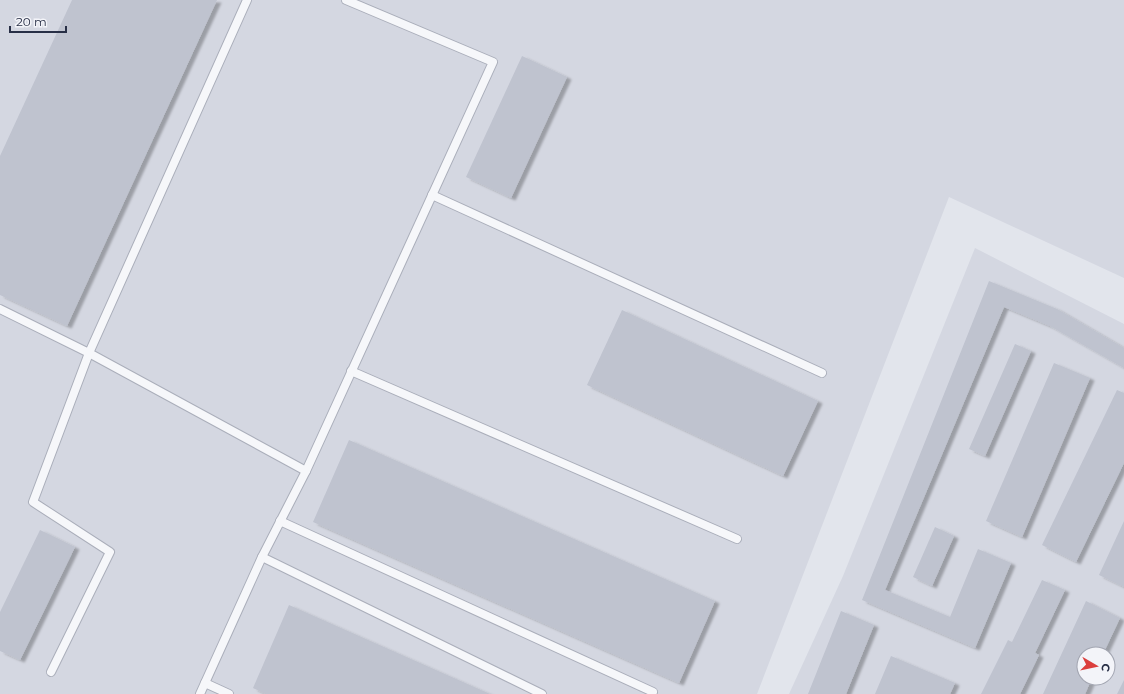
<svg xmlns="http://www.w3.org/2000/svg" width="1124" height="694" font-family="Montserrat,sans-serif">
<defs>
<filter id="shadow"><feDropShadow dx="4.5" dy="2.5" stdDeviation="1" flood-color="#0004"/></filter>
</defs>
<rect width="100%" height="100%" fill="#e2e5ec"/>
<!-- built -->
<g fill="#d4d7e1" fill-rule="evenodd">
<path d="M0 0H1124V278L949 197 757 694H0Z"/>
<path d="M975 248 1124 324V694H789L843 576ZM1084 654H1108V678H1084Z"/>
</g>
<!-- building -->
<g fill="#bfc3cf" filter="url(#shadow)">
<path d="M72 0H217L67 326 0 295V156Z"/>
<path d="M522 56 567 77 511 198 466 177Z"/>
<path d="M989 281 1057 309 1124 348V368L1050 326 1004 307 885 590 950 617 978 549 1011 563 975 648 862 600Z"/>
<path d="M622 310 818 401 783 476 587 385Z"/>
<path d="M1015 344 1031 351 985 456 969 449Z"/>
<path d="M1054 363 1090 378 1022 537 986 521Z"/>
<path d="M1117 390 1124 393V463L1076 562 1042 545Z"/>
<path d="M349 440 715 601 679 683 313 522Z"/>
<path d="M1124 521V587L1099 575Z"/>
<path d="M935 527 954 536 932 586 913 577Z"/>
<path d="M40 530 75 547 20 660 0 651V612Z"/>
<path d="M1042 580 1065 590 1035 653 1039 655 1020 694H981L1008 640 1012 642Z"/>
<path d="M1086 601 1120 618 1103 654H1084V678H1092L1085 694H1043Z"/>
<path d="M289 605 490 694H266L253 688Z"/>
<path d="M841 611 874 625 846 694H808Z"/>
<path d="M891 656 955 683 950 694H875Z"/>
<path d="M1124 680V694H1117Z"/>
</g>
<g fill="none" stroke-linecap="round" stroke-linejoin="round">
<defs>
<g id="service">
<path d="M432 195 822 373"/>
<path d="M0 309 89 353 247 0"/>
<path d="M351 371 737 539"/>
<path d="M280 521 653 692"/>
<path d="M262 557 542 694"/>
<path d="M51 672 110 552 33 502 89 353 306 471 493 62 346 0"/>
<path d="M205 683 229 694"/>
<path d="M200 694 262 557 306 471"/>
</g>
</defs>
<!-- service casing -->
<use href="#service" stroke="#aaaeba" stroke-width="10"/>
<!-- service -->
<use href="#service" stroke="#f6f7fa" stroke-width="8"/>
</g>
<!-- north arrow -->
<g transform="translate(1096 666) rotate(99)"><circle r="19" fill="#f3f4f9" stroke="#a2a5b1"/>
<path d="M0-3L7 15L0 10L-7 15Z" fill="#db3e3d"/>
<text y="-6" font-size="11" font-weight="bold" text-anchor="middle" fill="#282f46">С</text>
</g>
<!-- scale -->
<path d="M10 26v6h56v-6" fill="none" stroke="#282f46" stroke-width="2"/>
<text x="16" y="26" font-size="12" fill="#282f46" stroke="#f3f4f9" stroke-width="3" paint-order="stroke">20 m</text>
</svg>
